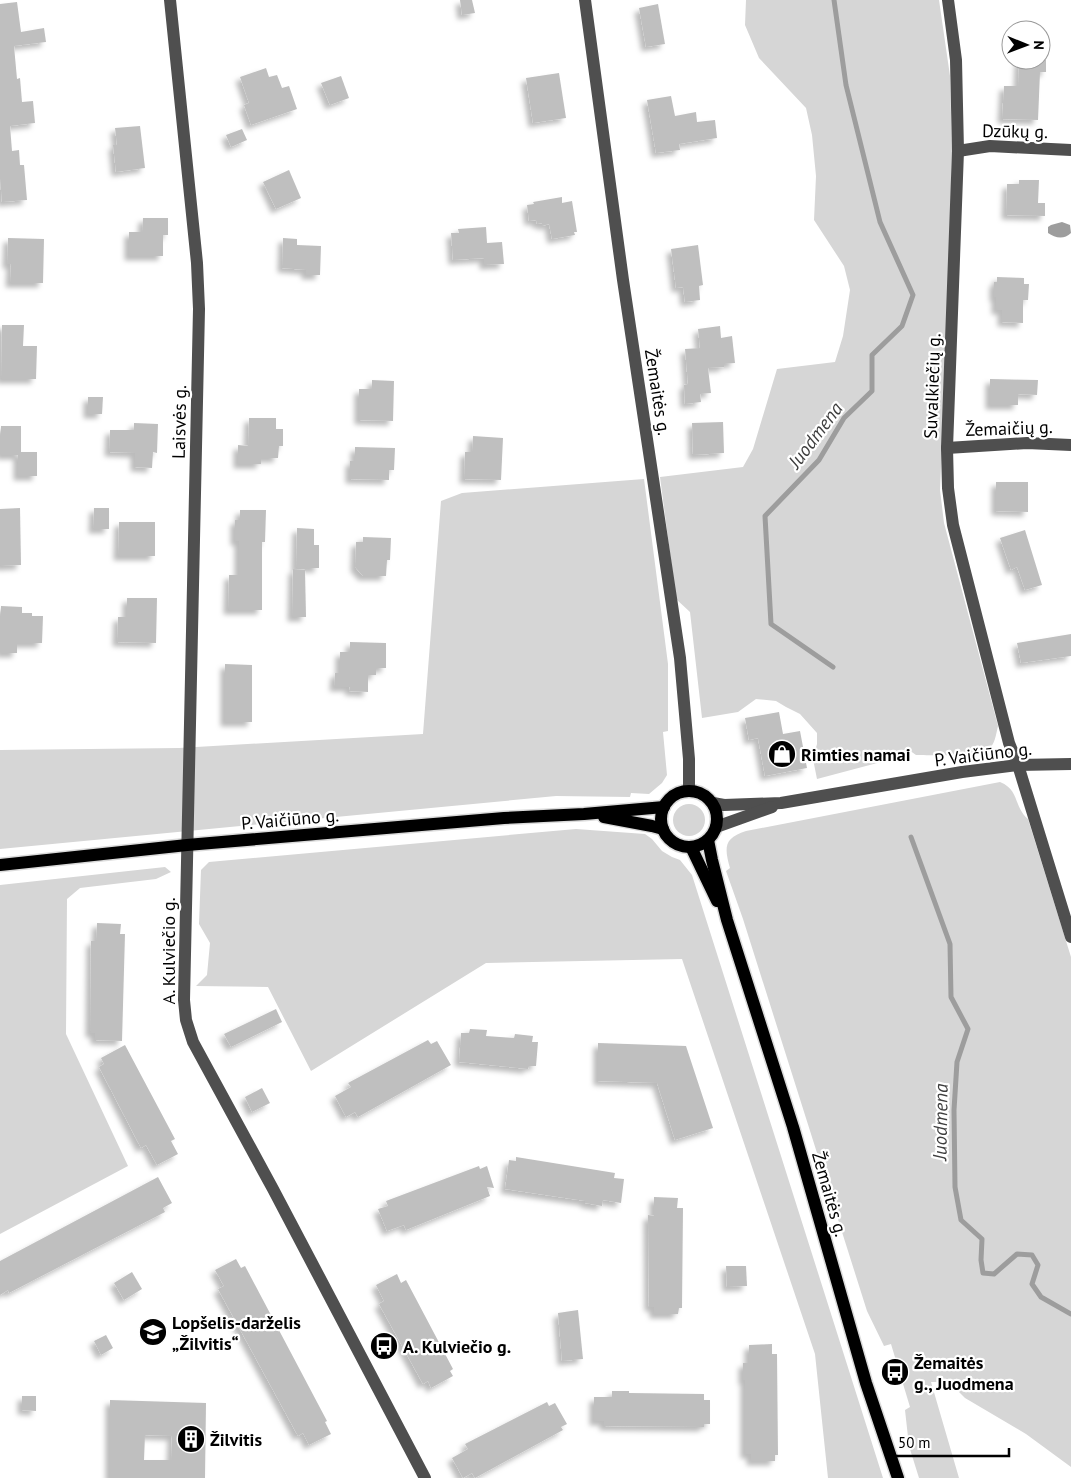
<svg xmlns="http://www.w3.org/2000/svg" width="1071" height="1478" font-family="'PT Sans',sans-serif">
<defs>
<filter id="shadow"><feDropShadow dx="-4.5" dy="4.5" stdDeviation="2.5" flood-color="#0004"/></filter>
</defs>
<rect width="100%" height="100%" fill="#fff"/>
<!-- green -->
<g fill="#d6d6d6">
<path d="M746 0H939L950 76 952 151 949 278 940 490 944 523 998 726C996 734 995 746 987 750 975 757 931 755 916 755L909 750 883 756 881 762 817 779 813 759 817 744V733L800 714 786 707 776 701 756 699 738 712 702 718 690 612 676 599 660 477 743 467 753 449 777 369 835 362 843 336 850 290 844 266 814 220 816 176 812 135 806 108 759 58 745 25Z"/>
<path d="M644 479 668 664V731L663 732 667 775 662 783 649 794 631 793 630 797 556 796 0 849V750L179 748 423 734 441 501 462 493Z"/>
<path d="M1000 782C1020 790 1013 806 1028 819L1071 957V1467L1026 1434 965 1398 949 1382H931L959 1478H919L909 1446 905 1410 910 1407 891 1344 884 1346 867 1311 743 919 726 871 730 868C724 847 724 838 746 831Z"/>
<circle cx="689" cy="820" r="16"/>
<path d="M576 829 645 834 652 839 662 851 672 857 680 860 692 875 883 1478H828L815 1354 682 959 486 963 311 1071 268 987 196 986 207 975 210 943 199 924 201 870 209 862Z"/>
<path d="M165 867 171 872 156 879 80 888 67 899 66 1034 128 1166 0 1234V885Z"/>
</g>
<!-- water -->
<path fill="#9d9d9d" d="M1062 222 1070 225 1071 233C1064 240 1055 238 1048 233V227L1051 225Z"/>
<g fill="none" stroke-linecap="round" stroke-linejoin="round">
<!-- stream -->
<g stroke="#9d9d9d" stroke-width="5">
<path d="M833 667 771 624 765 516 819 460 844 418 872 391V355L902 326 913 295 880 222 846 85 834 0"/>
<path d="M911 837 950 944 951 997 968 1029 957 1062 954 1110 955 1187 961 1220 982 1239 981 1260 983 1273 994 1274 1017 1254 1032 1255 1038 1265 1032 1284 1041 1297 1071 1314"/>
</g>
</g>
<!-- building -->
<g fill="#bfbfbf" fill-rule="evenodd" filter="url(#shadow)">
<path d="M460 0H472L475 13 462 15Z"/>
<path d="M17 2 21 32 44 28 46 42 14 46 17 79 20 78 22 102 33 101 35 123 10 126 12 151 19 150 20 165H24L27 200 2 202 0 178V4Z"/>
<path d="M658 4 665 44 646 47 639 8Z"/>
<path d="M1019 60H1046V72H1040L1038 120 1002 119 1004 86H1018Z"/>
<path d="M266 68 269 77 277 75 282 88 289 86 297 109 251 125 244 105 249 103 240 77Z"/>
<path d="M559 73 566 118 533 123 526 78Z"/>
<path d="M341 76 349 98 330 105 321 83Z"/>
<path d="M671 96 675 116 696 112 697 122 715 120 717 138 679 144 680 150 656 153 647 100Z"/>
<path d="M140 126 145 168 116 172 113 145H117L115 128Z"/>
<path d="M242 129 247 140 231 147 226 135Z"/>
<path d="M289 170 301 198 276 209 263 182Z"/>
<path d="M1019 180H1039L1038 203H1045V216L1006 215 1007 184H1019Z"/>
<path d="M562 197V203L572 201 577 232H574L575 235 552 239 549 224 542 226V223L537 224 536 220 529 221 527 205 534 204 533 202Z"/>
<path d="M143 218H168V235H163V256H129V232H142Z"/>
<path d="M486 227 487 243 502 242 504 264 484 265V258L453 260 451 233H459L458 229Z"/>
<path d="M8 238 44 239 43 283H10L11 264H7Z"/>
<path d="M283 238 297 239V245L321 246 320 275H306V270L282 268Z"/>
<path d="M698 245 703 285 699 286 700 300 685 302 683 287 676 288 671 249Z"/>
<path d="M997 277 1024 278V284H1029L1028 300H1023V323L1002 322V310H996V297H994V282H997Z"/>
<path d="M2 325H24L23 346H37L36 379H1Z"/>
<path d="M720 326 721 338 732 336 735 363 724 364V367L708 368 711 393 700 394 701 402 685 404 684 385 688 384 685 349 700 348 698 329Z"/>
<path d="M990 379 1038 380 1037 395 1018 394V405H990Z"/>
<path d="M372 380 394 381 393 421 359 420V389H372Z"/>
<path d="M88 397H103L102 414H88Z"/>
<path d="M249 418H276V429H283V446H279L278 458H261V464H238V445L248 446Z"/>
<path d="M723 422 724 453 693 455 692 423Z"/>
<path d="M134 423 158 424 157 453 153 452 152 468 135 467V453L109 452 110 430H134Z"/>
<path d="M1 426H21V452H37V476H18V455H1Z"/>
<path d="M473 436 503 438 501 480 464 479 465 452H472Z"/>
<path d="M355 447 395 448 394 470H389V480L350 479V461H355Z"/>
<path d="M996 482H1028V512L996 511Z"/>
<path d="M20 508 21 565 0 566V509Z"/>
<path d="M94 508H109V529H93Z"/>
<path d="M240 510H266L265 542H262V610H228L229 575H239V541H235V520H240Z"/>
<path d="M119 522H155V556H118Z"/>
<path d="M297 528 314 529V545H319V568H296Z"/>
<path d="M1025 530 1042 585 1025 590 1017 567 1011 570 1000 538Z"/>
<path d="M363 537 391 538 390 560H387L386 576H363L355 567 356 542H363Z"/>
<path d="M293 569 305 570 306 617H292Z"/>
<path d="M127 598H157L156 643 117 642 118 617H127Z"/>
<path d="M1 606 22 607V613H32V616H43L42 643H17V653H1Z"/>
<path d="M1071 634V656L1021 663 1017 643Z"/>
<path d="M350 642 386 643V668H376V675H368V692L349 691 350 687H334L335 673H340V652H350Z"/>
<path d="M225 664 252 665V722H225Z"/>
<path d="M779 712 783 734 800 731 807 768 765 776 758 738 749 740 745 718Z"/>
<path d="M97 923 121 924 120 934H125L122 1041 95 1040V1033H90L91 941H96Z"/>
<path d="M276 1009 282 1022 231 1047 224 1034Z"/>
<path d="M470 1029 487 1030 486 1036 514 1038 515 1034 533 1036 532 1042H538L536 1066H529L528 1069 459 1062 461 1033H469Z"/>
<path d="M428 1040 431 1044 437 1041 451 1065 358 1117 355 1112 346 1117 335 1096 351 1087 348 1083Z"/>
<path d="M598 1043 686 1046 713 1128 675 1140 657 1083 598 1081Z"/>
<path d="M125 1045 175 1139 171 1141 178 1154 157 1165 146 1145 141 1148 99 1067 104 1064 101 1058Z"/>
<path d="M262 1088 270 1103 252 1112 245 1097Z"/>
<path d="M516 1157 615 1173 614 1178 624 1179 621 1203 603 1200 602 1206 585 1203V1201L505 1189 509 1160 516 1161Z"/>
<path d="M479 1166 480 1169 487 1166 494 1188 487 1187 490 1196 406 1230 404 1225 387 1231 378 1209 388 1206 386 1201Z"/>
<path d="M158 1177 172 1203 163 1208 165 1212 9 1293 8 1290 0 1295V1261Z"/>
<path d="M654 1197 678 1198 677 1208H683L682 1308H679L678 1314H654V1307H649L648 1215 654 1216Z"/>
<path d="M236 1259 241 1268 245 1266 327 1421 325 1422 331 1434 309 1445 303 1433 298 1436 218 1289 224 1286 215 1270Z"/>
<path d="M726 1266H746L747 1286 727 1287Z"/>
<path d="M132 1272 142 1289 124 1300 114 1283Z"/>
<path d="M397 1274 401 1283 406 1280 453 1369 450 1371 453 1376 431 1388 428 1381 423 1384 379 1304 384 1301 376 1285Z"/>
<path d="M578 1310 583 1359 562 1361 558 1313Z"/>
<path d="M106 1335 113 1348 101 1355 94 1341Z"/>
<path d="M772 1344V1354H777L778 1455H775V1461H751V1454H745V1380H743V1363H749V1345Z"/>
<path d="M612 1391H629V1393L704 1394V1400H710V1424H704V1427L604 1426V1421H594V1397H612Z"/>
<path d="M22 1396H36V1411L22 1410Z"/>
<path d="M110 1400 206 1403 205 1478H110ZM145 1435 172 1436 171 1460H144Z"/>
<path d="M547 1402 549 1406 555 1403 567 1424 561 1427 563 1430 475 1478 472 1473 463 1478 452 1458 468 1449 465 1444Z"/>
</g>
<g fill="none" stroke-linecap="round" stroke-linejoin="round">
<defs>
<g id="major">
<circle cx="689" cy="819" r="28"/>
<path d="M604 817 652 826 663 829"/>
<path d="M708 840 712 860 727 920 793 1127 866 1383 898 1478"/>
<path d="M691 847 717 901"/>
<path d="M0 865 187 845 504 818 584 814 664 807"/>
</g>
</defs>
<!-- major casing -->
<use href="#major" stroke="#dbdbdb" stroke-width="15"/>
<!-- minor -->
<g stroke="#4f4f4f" stroke-width="12">
<path d="M170 0 197 263 199 309 184 1000 186 1020 193 1042 273 1189 425 1478"/>
<path d="M585 0 623 280 680 658 689 759V791"/>
<path d="M948 0 956 60 958 151 947 448 948 488 953 525 1009 743 1018 765 1071 937"/>
<path d="M958 151 990 146 1071 150"/>
<path d="M947 448 1027 443 1071 445"/>
<path d="M713 803 724 805 781 803 962 772 1018 765 1071 764"/>
<path d="M716 827 772 807"/>
</g>
<!-- major -->
<use href="#major" stroke="#000" stroke-width="12"/>
</g>
<!-- icons -->
<defs>
<symbol id="shop-disc" viewBox="-11 -11 22 22"><circle r="9.5" fill="#000" stroke="#fff"/><path d="M-5-2.5h2.3a2.7 3.5 0 0 1 5.4 0H5L5.5 6h-11ZM-1.5-2.5h3a1.5 2.3 0 0 0-3 0Z" fill="#fff"/></symbol>
<symbol id="school-disc" viewBox="-11 -11 22 22"><circle r="9.5" fill="#000" stroke="#fff"/><path d="M0-5L7-2L0 1L-7-2ZM-4 1L0 2.5L4 1V4Q0 6-4 4Z" fill="#fff"/></symbol>
<symbol id="bus-disc" viewBox="-11 -11 22 22"><circle r="9.5" fill="#000" stroke="#fff"/><path d="M-5-6H5V4H4V6H2V4H-2V6H-4V4H-5ZM-3.5-4V0h7V-4ZM-3.5 1.2v1.5H-2V1.2ZM2 1.2v1.5H3.5V1.2Z" fill="#fff"/></symbol>
<symbol id="building-disc" viewBox="-11 -11 22 22"><circle r="9.5" fill="#000" stroke="#fff"/><path d="M-4-6H4V6H1V3H-1V6H-4ZM-2.5-4.3h1.7v1.8h-1.7ZM.8-4.3h1.7v1.8H.8ZM-2.5-1h1.7V.8h-1.7ZM.8-1h1.7V.8H.8Z" fill="#fff"/></symbol>
</defs>
<g fill-rule="evenodd">
<use href="#shop-disc" x="766" y="738" width="32" height="32"/>
<use href="#school-disc" x="137" y="1316" width="32" height="32"/>
<use href="#bus-disc" x="368" y="1330" width="32" height="32"/>
<use href="#bus-disc" x="879" y="1356" width="32" height="32"/>
<use href="#building-disc" x="175" y="1423" width="32" height="32"/>
</g>
<g text-anchor="middle" dominant-baseline="central" stroke-width="4.5" stroke-linejoin="round" paint-order="stroke">
<!-- street labels -->
<g font-size="18" fill="#000" stroke="#fff">
<text transform="translate(1015 131) rotate(1)">Dzūkų g.</text>
<text transform="translate(932 386) rotate(-88)">Suvalkiečių g.</text>
<text transform="translate(658 392) rotate(81)">Žemaitės g.</text>
<text transform="translate(179 422) rotate(-89)">Laisvės g.</text>
<text transform="translate(1009 428) rotate(-2)">Žemaičių g.</text>
<text transform="translate(983 754) rotate(-7)">P. Vaičiūno g.</text>
<text transform="translate(290 819) rotate(-5)">P. Vaičiūno g.</text>
<text transform="translate(168 951) rotate(-90)">A. Kulviečio g.</text>
<text transform="translate(830 1194) rotate(74)">Žemaitės g.</text>
</g>
<!-- poi labels -->
<g font-size="18" font-weight="bold" fill="#000" stroke="#fff" text-anchor="start">
<text x="801" y="754">Rimties namai</text>
<text x="172" y="1322">Lopšelis-darželis<tspan x="172" dy="21">„Žilvitis“</tspan></text>
<text x="403" y="1346">A. Kulviečio g.</text>
<text x="914" y="1362">Žemaitės<tspan x="914" dy="21">g., Juodmena</tspan></text>
<text x="210" y="1439">Žilvitis</text>
</g>
<!-- water labels -->
<g font-size="19" font-style="italic" fill="#3e3e3e" stroke="#fff">
<text transform="translate(815 435) rotate(-53)">Juodmena</text>
<text transform="translate(940 1122) rotate(-89)">Juodmena</text>
</g>
</g>
<!-- north arrow -->
<g transform="translate(1026 45) rotate(91)"><circle r="24" fill="#ffffff" stroke="#999999"/>
<path d="M0-4L9 19L0 12L-9 19Z" fill="#000000"/>
<text y="-8" font-size="14" font-weight="bold" text-anchor="middle" fill="#000000">N</text>
</g>
<!-- scale -->
<path d="M891 1448v8h118v-8" fill="none" stroke="#000000" stroke-width="2.5"/>
<text x="898" y="1448" font-size="15" fill="#000000" stroke="#ffffff" stroke-width="4" paint-order="stroke">50 m</text>
</svg>
